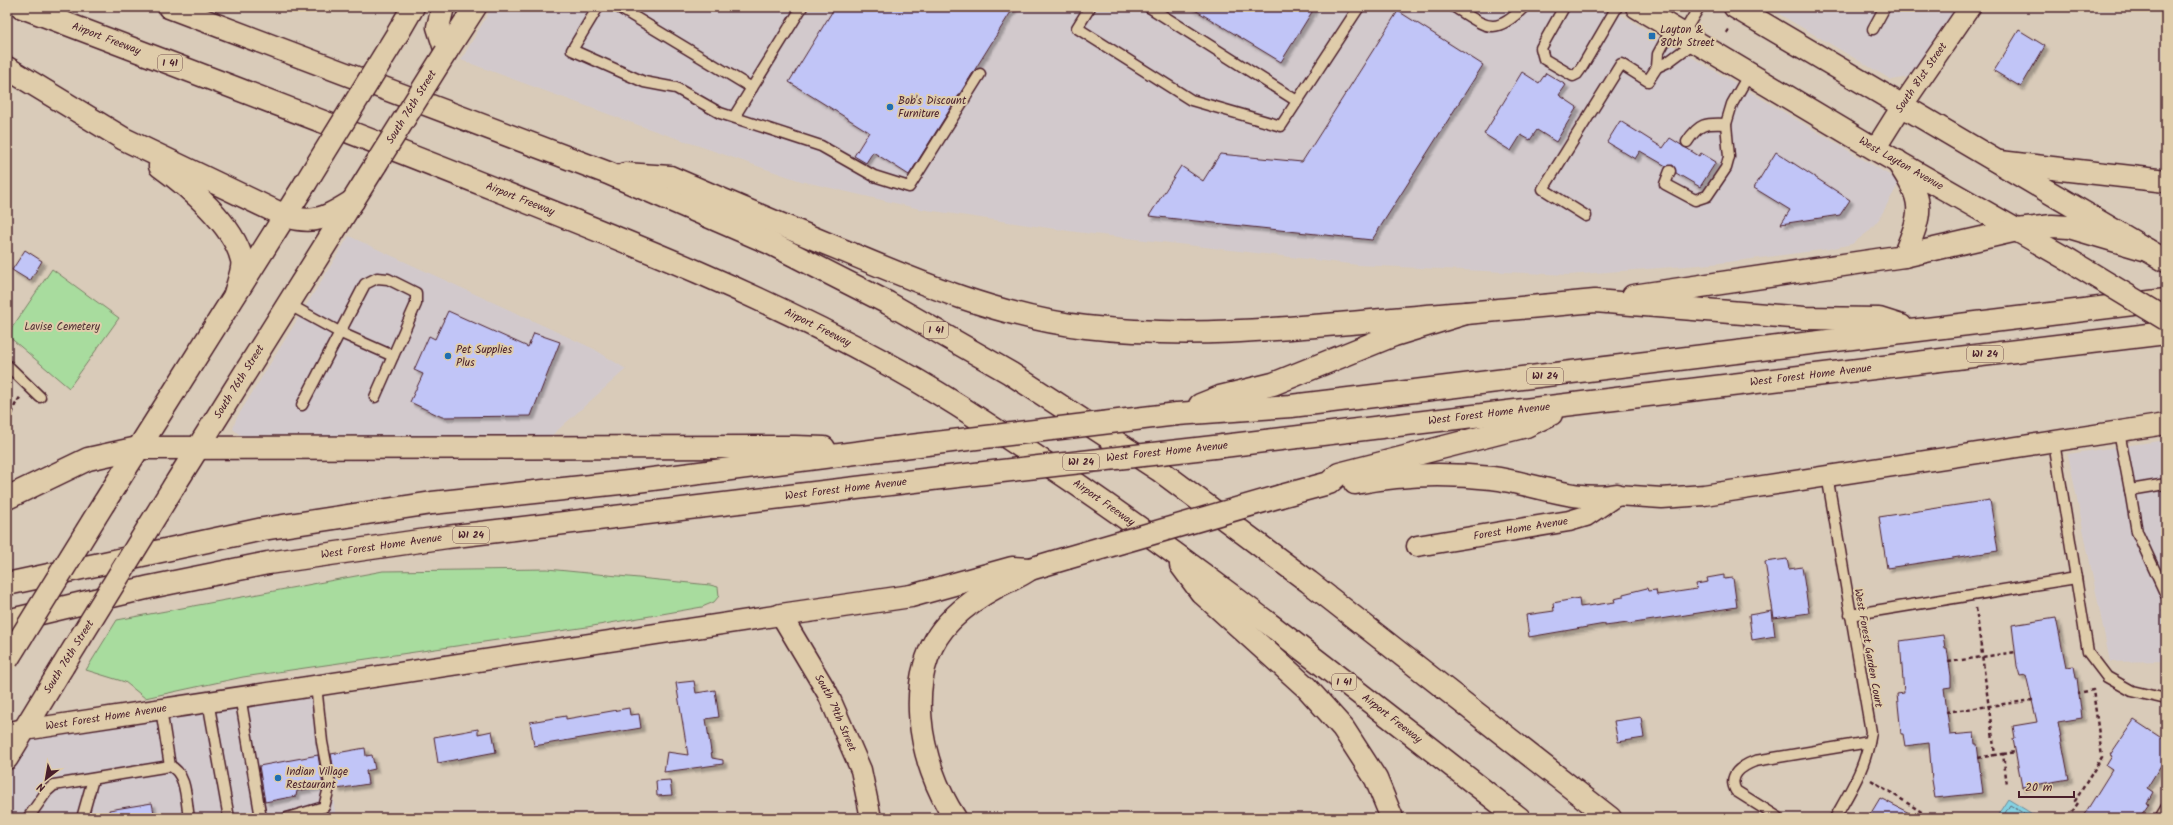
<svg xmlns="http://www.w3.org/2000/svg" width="2173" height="825" font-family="Kalam,sans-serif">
<defs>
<filter id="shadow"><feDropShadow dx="3.5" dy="3.5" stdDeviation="1" flood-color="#0004"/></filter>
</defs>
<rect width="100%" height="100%" fill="#d9cbb9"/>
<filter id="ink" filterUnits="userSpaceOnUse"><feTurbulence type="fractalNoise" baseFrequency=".025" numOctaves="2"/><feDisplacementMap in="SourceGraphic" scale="8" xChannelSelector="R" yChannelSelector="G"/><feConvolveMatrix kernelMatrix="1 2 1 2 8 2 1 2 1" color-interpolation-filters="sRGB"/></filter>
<g filter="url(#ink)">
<!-- built -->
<g fill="#d2c9cc">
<path d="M492 7H1608L1891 176 1899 183 1879 219 1868 232 1852 244 1829 249 1712 264 1569 275 1358 265 1076 232 920 209 801 181 638 125 461 60Z"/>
<path d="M1767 7H1965L1916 70 1908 77 1892 80Z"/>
<path d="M349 236 594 349 626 369 550 437 240 435 233 429 236 419Z"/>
<path d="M2166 440V661L2110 662 2068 454Z"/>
<path d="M316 685 336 818H7V758L24 730Z"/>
</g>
<!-- green -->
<g fill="#a8dc9e" stroke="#797e64">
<path d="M52 269 119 318 69 388 7 335Z"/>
<path d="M547 569 710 585 718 587 719 596 714 602 702 607 587 627 243 677 145 698 125 682 86 670 117 620 383 571Z"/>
</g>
<!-- water -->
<path fill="#84d2e2" stroke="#6d8a99" d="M2008 799 2039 818H2000L1997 816Z"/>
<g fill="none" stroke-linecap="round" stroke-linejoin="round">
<!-- shore -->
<path stroke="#616774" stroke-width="1" d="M2002 818 2010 805 2031 818"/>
</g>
<!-- building -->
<g fill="#c1c5f7" stroke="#4a1f2b" filter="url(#shadow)">
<path d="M835 7H1014L909 175 873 152 866 163 854 156 869 132 789 82Z"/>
<path d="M1190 7H1315L1281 62Z"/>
<path d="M1398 11 1483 65 1372 240 1149 216 1181 166 1203 181 1220 154 1302 162Z"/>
<path d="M2019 30 2045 46 2021 87 1994 71Z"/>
<path d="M1522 72 1539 83 1546 73 1566 85 1559 95 1577 107 1556 142 1537 130 1530 140 1521 135 1511 151 1484 134Z"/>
<path d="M1620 121 1663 148 1670 138 1699 156 1701 153 1716 162 1700 187 1676 173 1673 165 1666 166 1640 151 1635 159 1607 142Z"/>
<path d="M1776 152 1850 200 1840 215 1781 224 1790 210 1754 188Z"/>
<path d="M25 250 42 261 30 281 12 270Z"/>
<path d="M448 311 528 347 534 333 560 342 531 416 442 417 410 402 423 374 414 370 429 336 435 339Z"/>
<path d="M1990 500 1998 551 1887 568 1879 517Z"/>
<path d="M1787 559 1789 569 1802 567 1809 613 1774 618 1765 562Z"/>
<path d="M1724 575V579L1733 578 1737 607 1628 624V623L1605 626V624L1529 637 1526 615 1554 611 1553 603 1579 598 1580 607 1615 602 1614 599 1623 597V594L1647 588 1648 591 1656 590 1657 595 1697 589 1696 584 1708 582 1707 578Z"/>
<path d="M1772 611 1775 636 1752 640 1749 615Z"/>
<path d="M2056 618 2066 667 2074 666 2076 678H2077L2082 718 2058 722 2069 779 2022 787 2013 739 2015 738 2013 726 2037 722 2026 675 2020 676 2017 666 2012 625Z"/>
<path d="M1943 635 1945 648H1947L1951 676V687L1944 688 1950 735 1974 733 1975 744H1977L1983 793 1935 798 1932 780 1929 743 1905 746 1903 734H1901L1897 694 1904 693 1900 641Z"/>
<path d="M694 681 696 693 715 690 719 717 706 719 712 758 723 760V764L664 772 667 752 688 755 676 683Z"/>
<path d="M629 708 630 715 639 714 641 728 534 746 530 722 566 716V719Z"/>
<path d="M1641 717 1644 738 1618 742 1614 721Z"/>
<path d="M2134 720 2166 741V757L2147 788 2153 792 2147 803 2149 804 2139 818H2082L2112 770 2106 766 2112 756 2110 755Z"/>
<path d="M478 729V734L492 731 496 752 438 763 434 737Z"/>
<path d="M365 748 366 756 372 755 375 769 366 771 368 784 337 789 331 754Z"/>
<path d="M318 755 323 786 297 791 296 796 265 802 259 766Z"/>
<path d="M670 780 672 795 657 796 656 781Z"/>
<path d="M1880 798 1919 818H1868Z"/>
<path d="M152 803 155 818H110L109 810Z"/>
</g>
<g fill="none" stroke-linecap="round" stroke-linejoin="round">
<defs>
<g id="lane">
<path d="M598 7 572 50 644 82 676 88 720 113 821 146 874 176 909 187 980 74"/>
<path d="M618 7 752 88"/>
<path d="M1090 7 1077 28 1191 100 1281 126 1359 7"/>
<path d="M1149 7 1297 101"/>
<path d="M1454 7C1486 26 1493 38 1524 7"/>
<path d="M1564 7 1541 48 1544 59 1573 76 1577 74 1582 67 1617 7"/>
<path d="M1873 29 1885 7"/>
<path d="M1683 34 1699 7"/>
<path d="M1657 67 1668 62 1695 42"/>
<path d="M734 117 802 7"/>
<path d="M1687 142C1699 123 1706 123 1726 124"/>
<path d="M1670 171 1665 184 1695 200 1707 196 1726 168 1729 157 1726 124 1732 104 1749 74"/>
<path d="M1586 216 1543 189 1621 64 1648 81 1657 67 1658 54 1672 28"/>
<path d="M288 304 341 333 393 356"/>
<path d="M7 365 40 397"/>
<path d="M302 405 365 284 377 278 388 279 416 293V304L375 397"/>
<path d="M2119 432 2130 490"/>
<path d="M2054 442 2088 652 2107 677 2132 691 2166 699"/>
<path d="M1827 475 1871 732C1866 767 1852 788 1835 818"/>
<path d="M2166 484 2130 490 2137 532 2166 595"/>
<path d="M1850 615 2076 578"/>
<path d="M240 696 261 818"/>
<path d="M208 701 229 818"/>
<path d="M161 709 170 766"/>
<path d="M28 818 47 791 54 785 170 766C187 773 186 802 189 818"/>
<path d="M82 818 93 779"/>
<path d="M287 818 324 807 330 784 322 742 316 685"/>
<path d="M1779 818 1736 791C1727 775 1742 766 1755 761L1869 742"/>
<path d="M2160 818 2166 808"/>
</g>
<g id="street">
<path id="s1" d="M1875 149 1902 106 1970 7"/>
<path id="s2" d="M1417 546 1569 521 1586 516 1617 495 1662 498 1704 495 2166 424"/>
<path id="s3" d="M24 730 781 615 828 694 861 770 871 818"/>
</g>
<g id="secondary">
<path id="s4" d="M1637 7 1875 149 2067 259"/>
<path d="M1735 7 2166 261"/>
<path d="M398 33 413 7"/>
<path d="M446 52 475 7"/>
<path id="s5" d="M174 486 376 164"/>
<path d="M104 503 305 184"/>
<path d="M7 758 63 666"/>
</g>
<g id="primary">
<path d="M1897 161C1925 203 1923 210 1904 256"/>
<path d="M2000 162 2166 181"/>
<path d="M1633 296 1904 256 2017 230 2052 226 2069 227 2147 250"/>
<path d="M1200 405 1220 397 1273 384 1394 335 1466 313 1595 301 1804 318 1879 319 1901 326"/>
<path d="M1177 414 1291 406 2166 300"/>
<path id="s6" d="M1223 446 2166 333"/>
<path d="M1355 483C1400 474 1447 473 1492 478 1534 483 1574 503 1617 495"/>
<path d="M1281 496 1329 483 1339 474 1526 426 1551 414"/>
<path d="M7 498 88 459 138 448 795 447 824 448"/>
<path d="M7 584 263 529 432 503 629 482 894 448"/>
<path d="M781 615 911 596 1012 568 1030 569 1067 558"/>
<path id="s7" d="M7 621 150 587 268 563 447 537 940 478"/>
<path d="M7 734 24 730"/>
</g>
<g id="highway">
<path id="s8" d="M22 7C181 67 339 127 497 190 628 242 758 293 882 361 933 388 981 420 1029 452 1199 564 1358 693 1519 818"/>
<path d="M169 7 608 173 770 243 888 303 1010 373 1159 470 1309 582 1610 818"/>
<path d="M443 7 438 27 446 52"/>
<path d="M7 68 124 139 285 216C315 225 328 217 353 201"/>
<path d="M160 166C188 186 234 225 242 260 244 269 237 285 235 294"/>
<path d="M625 174 670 177C727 202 784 226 842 250 920 283 1000 317 1086 327 1216 342 1337 322 1466 313"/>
<path d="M1181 565 1201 592 1307 688 1343 728 1376 779 1392 818"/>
<path d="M955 818C919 764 900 671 951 620 965 606 981 595 998 586 1009 580 1019 577 1030 569"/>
</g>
</defs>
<!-- lane casing -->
<use href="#lane" stroke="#4a1f2b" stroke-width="13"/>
<!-- street casing -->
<use href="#street" stroke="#4a1f2b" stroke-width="23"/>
<!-- secondary casing -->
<use href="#secondary" stroke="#4a1f2b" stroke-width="25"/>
<!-- primary casing -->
<use href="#primary" stroke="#4a1f2b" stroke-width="25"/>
<!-- highway casing -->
<use href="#highway" stroke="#4a1f2b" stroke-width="25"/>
<!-- path -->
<g stroke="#4a1f2b" stroke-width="2.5" stroke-dasharray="4 3" stroke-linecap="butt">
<path d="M1727 33 1730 28"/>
<path d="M7 418 12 415 15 405 21 396"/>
<path d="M2166 516 2163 521 2166 527"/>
<path d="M1976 608 1995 755 2003 754 2007 785"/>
<path d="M2163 609 2166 614"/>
<path d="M1948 662 2016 652"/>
<path d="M1946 712 2033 700"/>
<path d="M2003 754 2016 752"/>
<path d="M1978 758 1995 755"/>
<path d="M1871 780 1931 818"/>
<path d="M2068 818 2078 803 2075 801 2102 757 2093 690 2078 693"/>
</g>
<!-- lane -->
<use href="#lane" stroke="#dfccaa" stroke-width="10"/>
<!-- street -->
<use href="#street" stroke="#dfccaa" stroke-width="20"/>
<!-- secondary -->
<use href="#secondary" stroke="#dfccaa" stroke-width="22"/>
<!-- primary -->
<use href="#primary" stroke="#dfccaa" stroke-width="22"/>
<!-- highway -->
<use href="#highway" stroke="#dfccaa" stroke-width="22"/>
<defs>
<g id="secondary-bridge">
<path id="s9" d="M376 164 446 52"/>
<path d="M305 184 398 33"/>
<path d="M2067 259 2166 319"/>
<path d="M7 660 104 503"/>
<path d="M63 666 174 486"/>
</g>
<g id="primary-bridge">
<path d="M894 448 1177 414"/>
<path d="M940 478 1223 446"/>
<path d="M1067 558 1281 496"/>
</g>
</defs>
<!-- secondary-bridge casing -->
<use href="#secondary-bridge" stroke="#4a1f2b" stroke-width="25" stroke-linecap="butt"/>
<!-- primary-bridge casing -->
<use href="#primary-bridge" stroke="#4a1f2b" stroke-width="25" stroke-linecap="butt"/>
<!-- secondary-bridge -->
<use href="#secondary-bridge" stroke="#dfccaa" stroke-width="22"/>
<!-- primary-bridge -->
<use href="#primary-bridge" stroke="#dfccaa" stroke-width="22"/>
</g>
</g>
<!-- markers -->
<g fill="#1f6fb2" stroke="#dfccaa" stroke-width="1.5">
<rect x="1648" y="32" width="8" height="8" rx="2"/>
<circle cx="890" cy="107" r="4"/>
<circle cx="448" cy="356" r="4"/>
<circle cx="278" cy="778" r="4"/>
</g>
<g text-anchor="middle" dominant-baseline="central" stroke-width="4" stroke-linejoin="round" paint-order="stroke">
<!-- shield labels -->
<g fill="#dfccaa" stroke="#775351" stroke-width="1">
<rect x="158" y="55" width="24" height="16" rx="3"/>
<rect x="924" y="322" width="24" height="16" rx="3"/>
<rect x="1967" y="346" width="36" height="16" rx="3"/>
<rect x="1527" y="368" width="36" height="16" rx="3"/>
<rect x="1063" y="454" width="36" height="16" rx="3"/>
<rect x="453" y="527" width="36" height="16" rx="3"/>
<rect x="1332" y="674" width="24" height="16" rx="3"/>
</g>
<g font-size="10" font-weight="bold" fill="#4a1f2b">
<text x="170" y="63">I 41</text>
<text x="936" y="330">I 41</text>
<text x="1985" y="354">WI 24</text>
<text x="1545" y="376">WI 24</text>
<text x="1081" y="462">WI 24</text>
<text x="471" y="535">WI 24</text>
<text x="1344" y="682">I 41</text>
</g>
<!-- poi labels -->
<g font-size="11" fill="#4a1f2b" stroke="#dfccaa" text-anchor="start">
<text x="1660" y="30">Layton &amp;<tspan x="1660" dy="13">80th Street</tspan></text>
<text x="898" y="101">Bob's Discount<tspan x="898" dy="13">Furniture</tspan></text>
<text x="456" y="350">Pet Supplies<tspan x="456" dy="13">Plus</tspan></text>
<text x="286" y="772">Indian Village<tspan x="286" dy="13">Restaurant</tspan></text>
</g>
<!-- street labels -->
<g font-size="11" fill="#4a1f2b" stroke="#dfccaa">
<text stroke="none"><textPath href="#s8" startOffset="90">Airport Freeway</textPath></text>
<text stroke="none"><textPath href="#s1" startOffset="85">South 81st Street</textPath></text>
<text stroke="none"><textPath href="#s9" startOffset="67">South 76th Street</textPath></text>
<text stroke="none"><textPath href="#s4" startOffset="307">West Layton Avenue</textPath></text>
<text stroke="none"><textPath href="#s8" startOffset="534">Airport Freeway</textPath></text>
<text stroke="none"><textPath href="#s8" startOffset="858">Airport Freeway</textPath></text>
<text stroke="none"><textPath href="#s6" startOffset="592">West Forest Home Avenue</textPath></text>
<text stroke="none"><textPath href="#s5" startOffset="123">South 76th Street</textPath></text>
<text stroke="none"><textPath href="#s6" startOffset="268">West Forest Home Avenue</textPath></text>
<text transform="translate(1167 452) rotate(-6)">West Forest Home Avenue</text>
<text stroke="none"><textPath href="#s7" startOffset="850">West Forest Home Avenue</textPath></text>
<text stroke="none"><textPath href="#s8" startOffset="1194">Airport Freeway</textPath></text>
<text stroke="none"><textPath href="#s2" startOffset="105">Forest Home Avenue</textPath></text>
<text stroke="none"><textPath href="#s7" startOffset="382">West Forest Home Avenue</textPath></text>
<text transform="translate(1868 648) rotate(80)">West Forest Garden Court</text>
<text transform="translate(69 657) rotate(-58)">South 76th Street</text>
<text stroke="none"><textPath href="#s3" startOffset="878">South 79th Street</textPath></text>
<text stroke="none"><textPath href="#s3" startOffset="83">West Forest Home Avenue</textPath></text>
<text stroke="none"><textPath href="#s8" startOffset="1554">Airport Freeway</textPath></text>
</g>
<!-- park labels -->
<g font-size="11" fill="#533236" stroke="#dfccaa">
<text x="62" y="327">Lavise Cemetery</text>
</g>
</g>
<!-- margin -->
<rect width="2173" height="825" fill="none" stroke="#dfccaa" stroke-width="24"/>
<rect x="12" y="12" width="2149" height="801" fill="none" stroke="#4a1f2b" stroke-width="1.5" filter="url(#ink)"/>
<!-- north arrow -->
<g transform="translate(46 779) rotate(211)" stroke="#dfccaa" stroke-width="3" paint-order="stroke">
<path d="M0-3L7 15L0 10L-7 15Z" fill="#4a1f2b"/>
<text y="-6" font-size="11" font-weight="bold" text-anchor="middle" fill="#4a1f2b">N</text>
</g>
<!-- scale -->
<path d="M2019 791v6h55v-6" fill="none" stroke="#4a1f2b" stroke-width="2"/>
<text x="2025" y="791" font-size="12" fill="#4a1f2b" stroke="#dfccaa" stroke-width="3" paint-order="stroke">20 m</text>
</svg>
